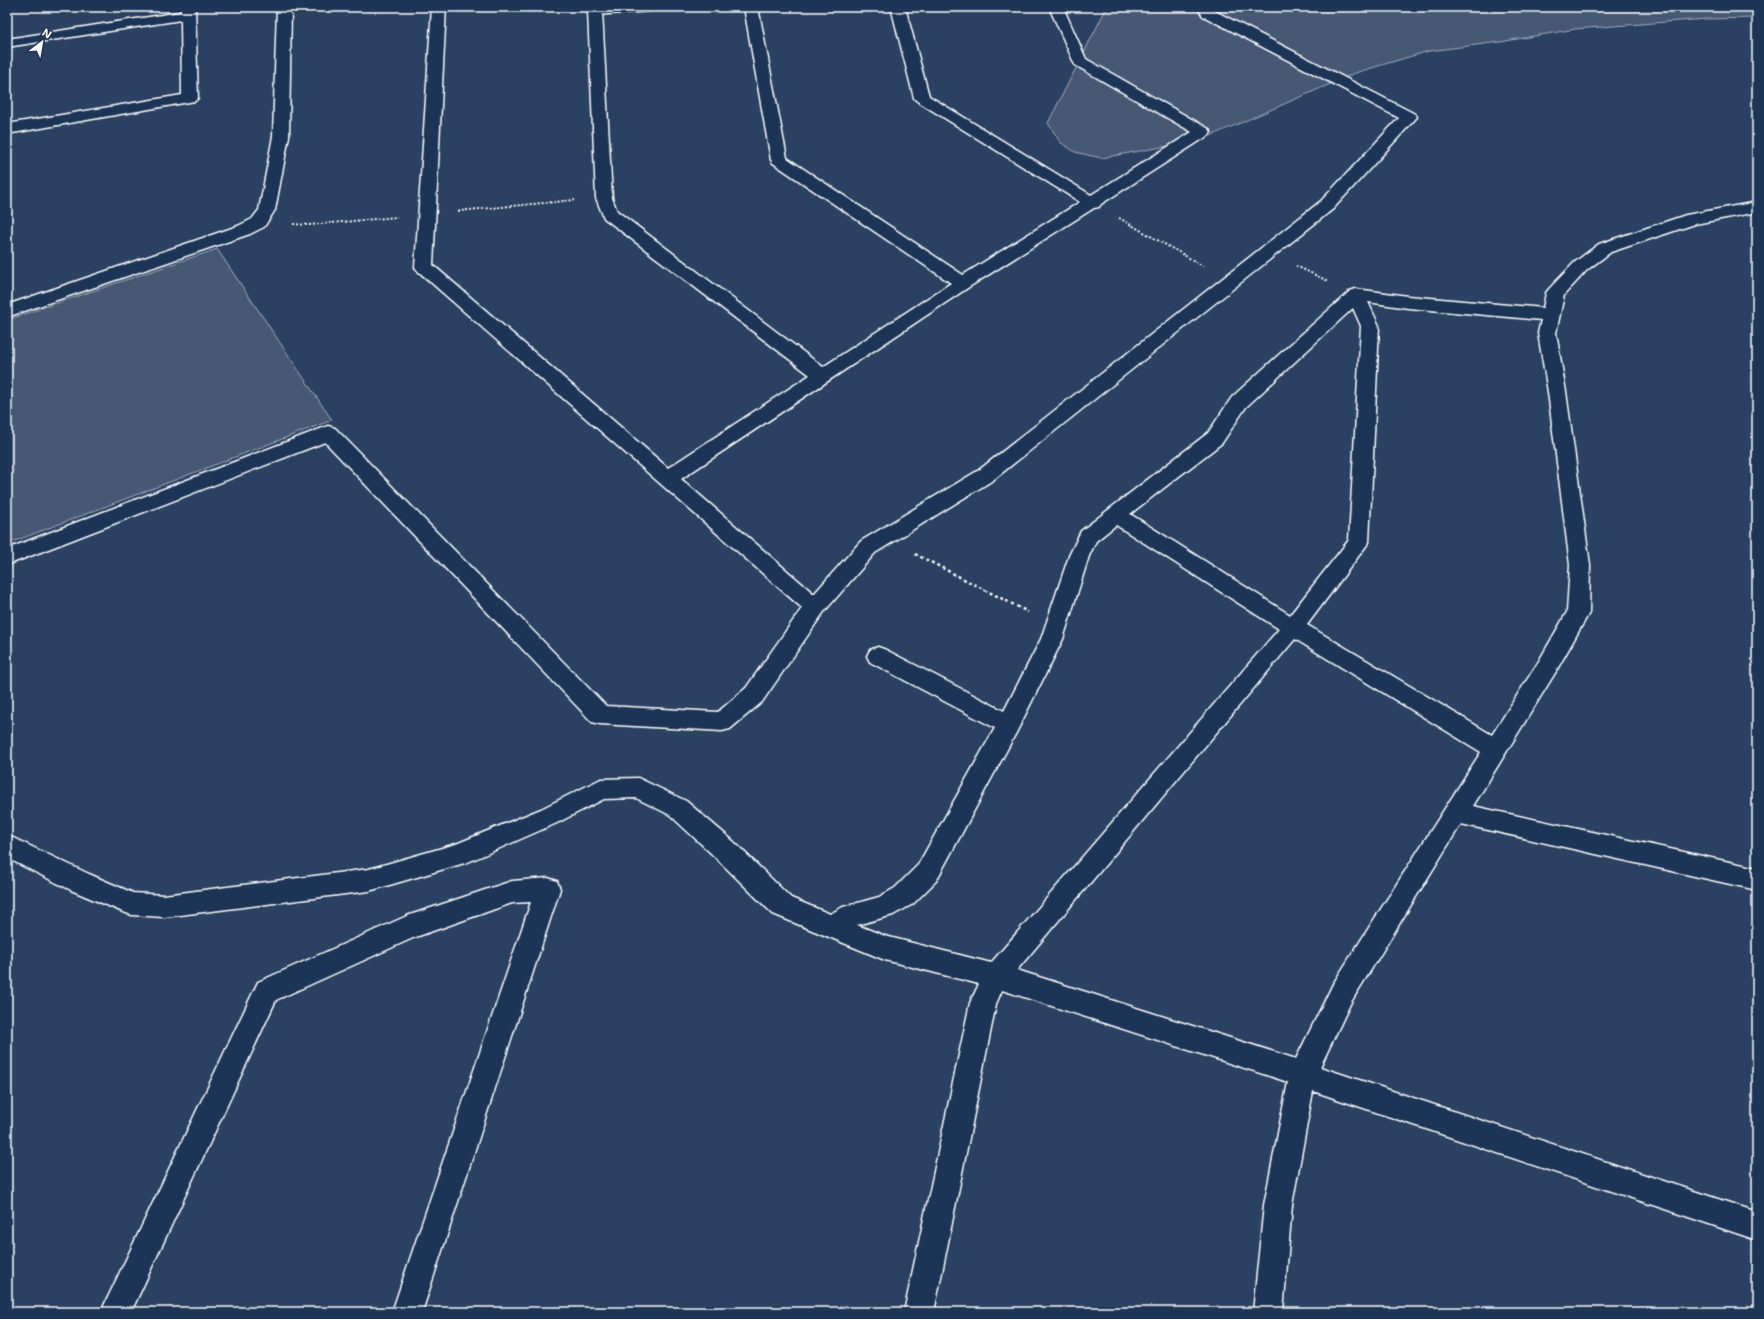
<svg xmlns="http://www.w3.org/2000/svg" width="1764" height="1319" font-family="'Shantell Sans',sans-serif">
<rect width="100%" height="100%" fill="#2a4161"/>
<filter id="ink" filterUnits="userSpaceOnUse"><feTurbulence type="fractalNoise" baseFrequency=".025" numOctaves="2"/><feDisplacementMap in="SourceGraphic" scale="8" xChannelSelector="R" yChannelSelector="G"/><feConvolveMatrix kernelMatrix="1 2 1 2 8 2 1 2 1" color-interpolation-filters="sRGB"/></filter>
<g filter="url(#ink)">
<!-- green -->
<g fill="#465975" stroke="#a2acba">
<path d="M1107 7H1757V18L1706 19 1575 29 1500 42 1429 51 1358 72 1201 140 1101 158 1075 152 1060 142 1048 123Z"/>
<path d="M217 249 332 420 7 544V320Z"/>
</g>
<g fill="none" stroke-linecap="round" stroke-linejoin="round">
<defs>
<g id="street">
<path d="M181 7H195L198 98 195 101 7 134V124L182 95 181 20 7 47V39L181 12Z"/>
<path d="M277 7H291L289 136 275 210 264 227 250 234 7 317V305L238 226 252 219 259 210 273 136Z"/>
<path d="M432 7H446L433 265 668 468 810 375 604 218 596 198 588 11 590 8H600L602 11 612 198 617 211 823 367 951 283 773 163 771 160 744 7H758L787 158 963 275 1080 202 917 101 914 98 891 7H905L929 96 1091 195 1192 132 1075 65 1049 7H1063L1086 59 1209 129 1211 132 1209 135 1101 204 1099 207 1094 208 969 287 681 479 814 594 861 541 979 470 1321 201 1399 118 1203 16 1197 7H1211L1213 10 1415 114 1417 117 1333 209 993 480 875 553 823 613 762 702 730 729 722 731 600 724 592 722 325 442 7 565V549L328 426 335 428 606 706 718 712 746 688 802 608 418 271 415 267Z"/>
<path d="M1757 202V212L1695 224 1611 252 1587 270 1564 295 1556 333 1566 392 1590 565 1589 613 1555 673 1473 806 1757 868V890L1461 824 1351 1002 1320 1067 1757 1212V1240L1313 1091 1292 1205 1283 1312H1253L1264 1205 1288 1082 1002 990 996 1004 934 1312H904L970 1003 979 984 885 960 773 914 715 857 670 815 636 798 604 799 557 823 468 862 369 891 164 917 132 915 123 912 71 890 7 858V835L89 874 133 893 164 895 369 869 456 844 541 809 601 779 638 778 686 801 733 841 791 898 830 914 843 907 879 897 895 888 918 865 995 728 870 662 867 656 870 650 878 647 886 650 1004 711 1041 639 1069 556 1081 531 1208 433 1232 397 1350 291 1356 289 1408 296 1543 308 1546 293 1549 289 1575 262 1599 244 1686 215ZM1368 302 1408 308 1541 320 1538 333 1548 392 1570 565 1567 612 1539 661 1492 735 1307 625 1369 542 1379 326ZM1353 308 1361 326 1349 540 1290 615 1130 514 1222 443 1246 407ZM1116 525 1279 629 991 963 885 936 857 925 893 915 913 904 936 881 1017 731 1063 639 1089 556 1096 541ZM1295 639 1481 752 1333 984 1296 1059 1017 970Z"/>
<path d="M548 878 557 881 560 889 422 1312H392L531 902 512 903 413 938 276 1000 131 1312H101L258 982 407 916 512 881Z"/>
</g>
<path id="secondary" d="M588 7H657L655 10 650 11 595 15 590 14Z"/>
</defs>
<!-- street casing -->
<use href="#street" stroke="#fff" stroke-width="3"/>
<!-- secondary casing -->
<use href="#secondary" stroke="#fff" stroke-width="3"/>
<!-- path-far1 -->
<g stroke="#fff" stroke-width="2" stroke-dasharray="2 2" stroke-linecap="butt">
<path d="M458 211 575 200"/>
<path d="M1119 218 1203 266"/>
<path d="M293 224 309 225 397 217"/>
<path d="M1296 266 1328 281"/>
</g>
<!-- path -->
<path stroke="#fff" stroke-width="2.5" stroke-dasharray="3 3" stroke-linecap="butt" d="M915 554 1028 612"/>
<!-- street -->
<use href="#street" fill="#1d3557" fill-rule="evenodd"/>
<!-- secondary -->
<use href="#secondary" fill="#1d3557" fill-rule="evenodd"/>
</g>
</g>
<!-- margin -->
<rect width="1764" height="1319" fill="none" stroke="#1d3557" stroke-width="24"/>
<rect x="12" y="12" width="1740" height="1295" fill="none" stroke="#fff" stroke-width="1.5" filter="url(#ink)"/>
<!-- north arrow -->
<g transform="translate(42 42) rotate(31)" stroke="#1d3557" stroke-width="3" paint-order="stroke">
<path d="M0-3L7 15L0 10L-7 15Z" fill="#ffffff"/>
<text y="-6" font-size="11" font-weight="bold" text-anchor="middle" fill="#ffffff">N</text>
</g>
</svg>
